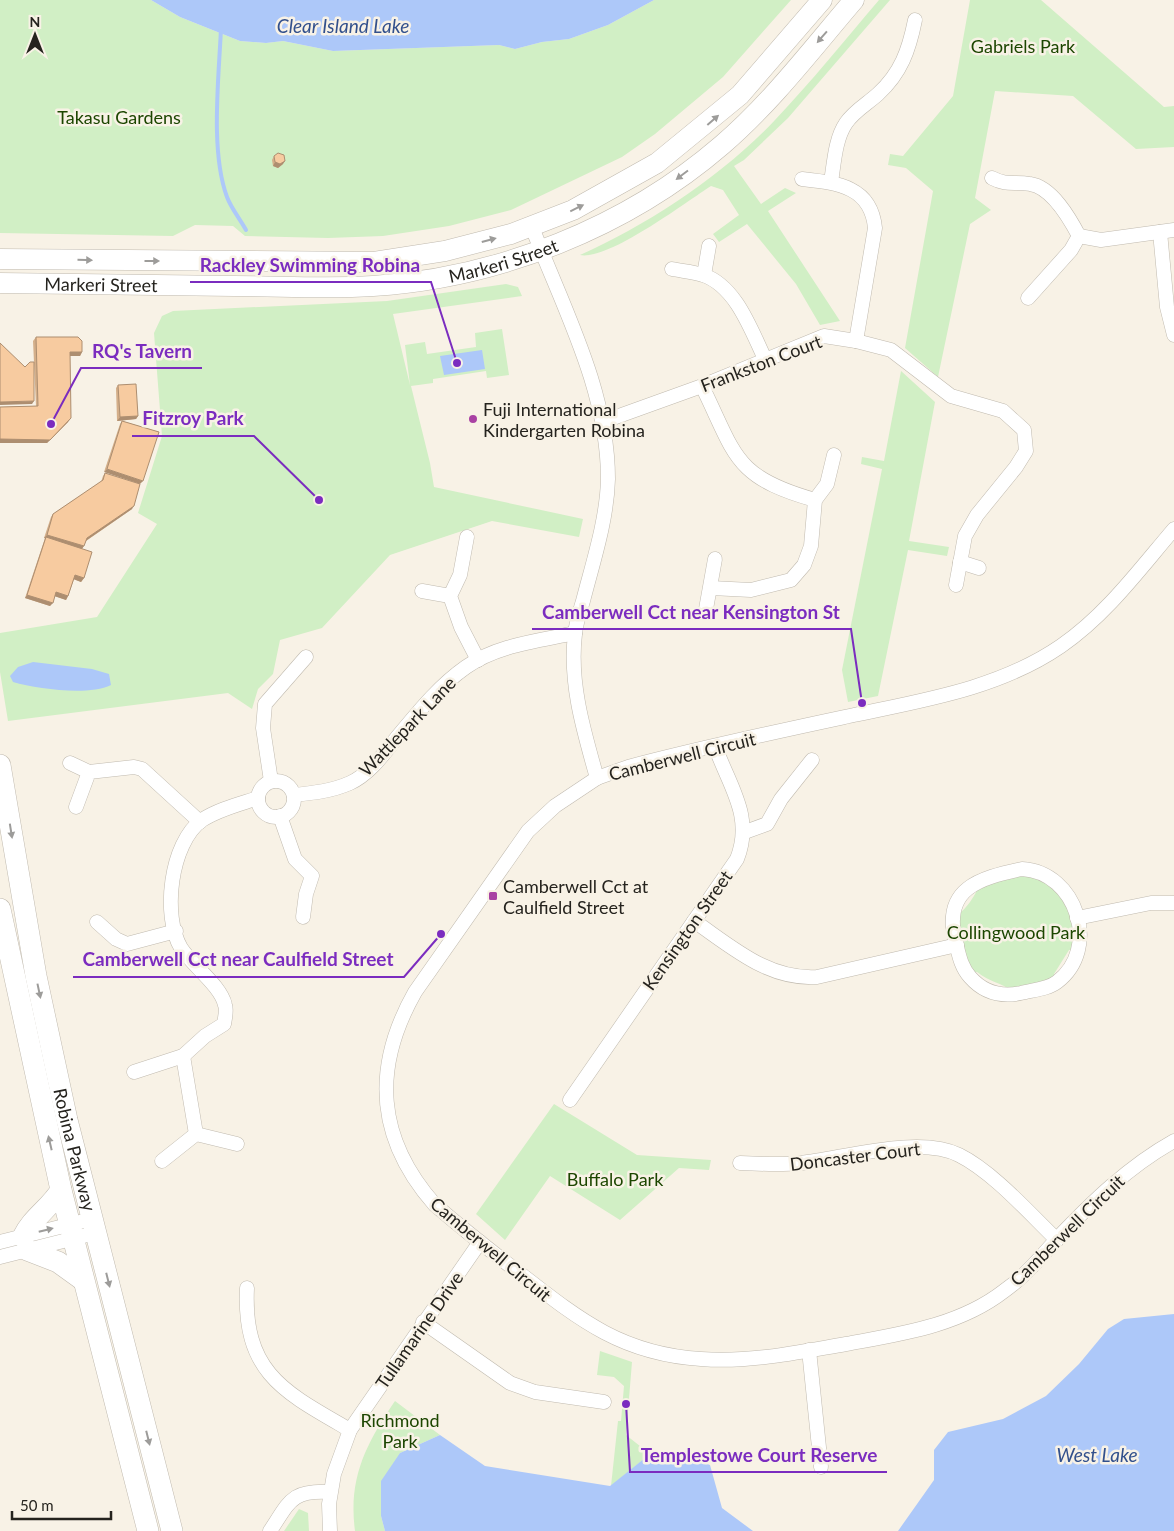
<svg xmlns="http://www.w3.org/2000/svg" width="1174" height="1531" font-family="Lato,sans-serif">
<rect width="100%" height="100%" fill="#f8f2e6"/>
<!-- green -->
<g fill="#d1efc5">
<path d="M0 0H151L180 17 240 41 266 43 283 41 333 51 499 45 515 49 542 42 569 39 608 25 654 0H791L723 77 655 134 622 157 511 210 449 226 383 236 328 238 245 236 233 226 195 225 173 236 0 233Z"/>
<path d="M879 0H890L788 118 744 160 734 166 761 204 785 188 796 193 768 211 840 321 820 325 796 284 747 224 719 242 713 234 739 215 723 190 711 186C686 202 608 261 580 255 649 224 722 176 775 120 811 82 845 40 879 0Z"/>
<path d="M970 0H1041L1164 107 1174 106V147L1136 149 1073 96 995 91 975 198 991 210 970 224 938 377 905 348 933 191 906 168 888 165 890 154 903 156 953 96Z"/>
<path d="M506 284 518 287 522 296 393 314 410 385 405 345 425 342 427 354 476 347 475 333 502 329 509 375 487 378 486 371 433 379V383L411 386 430 463 434 487 583 519 579 537 492 521 390 555 322 628 280 640 273 674 258 689 252 709 228 693 8 721 0 672V633L97 617 157 524 138 513 162 436 154 333 162 316 173 311 387 301Z"/>
<path d="M901 371 935 402 909 541 949 547 947 556 908 550 878 696 848 702 842 670 882 469 861 464 862 457 884 461Z"/>
<path d="M1022 873 1062 890 1072 919 1075 949 1069 950 1054 974V980L1012 991C1002 983 989 982 977 972H970L966 965 958 914C965 911 978 892 979 884Z"/>
<path d="M554 1104 637 1155 711 1160 709 1170 679 1168 620 1220 550 1176 505 1240 476 1214Z"/>
<path d="M600 1351 632 1362 626 1435 650 1454 611 1486 618 1421H621L624 1386 614 1377 597 1375Z"/>
<path d="M395 1401 440 1435 400 1453 381 1516 385 1531H355C348 1478 366 1444 395 1401Z"/>
<path d="M299 1509 308 1513 309 1531H284Z"/>
</g>
<!-- water -->
<g fill="#adc8f9">
<path d="M151 0H654L608 25 569 39 542 42 515 49 499 45 333 51 283 41 266 43 240 41 180 17Z"/>
<path d="M482 350 485 369 444 375 440 356Z"/>
<path d="M33 662 92 669 109 674 111 685C88 696 38 689 13 682L10 676 18 667Z"/>
<path d="M1174 1314V1531H898L934 1480V1450L948 1432 1003 1419 1046 1396 1079 1364 1108 1329 1124 1319Z"/>
<path d="M440 1435 485 1466 610 1486 650 1454 691 1458 710 1465 722 1508 753 1531H385L381 1516V1481L400 1453Z"/>
</g>
<g fill="none" stroke-linecap="round" stroke-linejoin="round">
<!-- stream -->
<path stroke="#adc8f9" stroke-width="4" d="M221 28C219 77 210 151 227 197 231 208 240 219 246 230"/>
<defs>
<g id="minor">
<path d="M992 178C1007 186 1015 181 1030 184 1052 187 1070 219 1079 236"/>
<path d="M802 179C837 183 871 186 875 228L856 341"/>
<path d="M831 182C834 164 835 139 846 123 854 111 867 104 878 94 901 73 909 50 915 20"/>
<path d="M532 227C563 308 608 390 608 479 607 520 593 562 583 601 580 611 576 623 575 634 569 683 584 732 597 778"/>
<path d="M1160 232 1167 307 1174 335"/>
<path d="M1079 236 1101 240 1174 230"/>
<path d="M672 269C682 271 693 272 703 275 736 286 751 330 765 359"/>
<path d="M704 275 709 246"/>
<path d="M1028 298 1071 250 1079 236"/>
<path d="M702 386C736 455 733 477 815 500"/>
<path d="M602 422 702 386 824 336 856 341 891 350 951 396 1003 411 1024 430 1026 451 1016 467 977 515 965 536 956 585"/>
<path d="M1174 529C1139 570 1106 615 1061 646 1000 688 925 700 854 715 779 731 703 747 628 767L597 778 555 806 528 831 415 992C372 1068 376 1138 435 1205 463 1229 492 1252 522 1275 581 1321 623 1354 701 1359 749 1363 799 1352 846 1344 900 1334 959 1326 1004 1291 1024 1277 1040 1258 1056 1240 1091 1203 1129 1166 1174 1141"/>
<path d="M467 537 460 575 450 596 461 627 478 660"/>
<path d="M960 562 979 568"/>
<path d="M711 588 751 590 791 580 804 565 811 546 815 500 827 484 834 455"/>
<path d="M422 591 450 596"/>
<path d="M706 609 715 559"/>
<path d="M70 763 89 772"/>
<path d="M271 781 263 728 265 704 306 657"/>
<circle cx="276" cy="799" r="18"/>
<path d="M294 795C313 793 332 791 350 783 370 774 385 752 399 735 419 711 439 686 466 667 497 645 538 641 575 633"/>
<path d="M76 807 89 772 134 767 142 769 200 822"/>
<path d="M280 816 295 859 312 876 306 894 303 917"/>
<path d="M745 832 767 824 781 799 812 760"/>
<path d="M1022 869C1077 872 1101 949 1057 982 1048 989 1033 990 1021 993 1002 997 984 993 970 977 961 967 959 955 956 943 941 888 980 878 1022 869Z"/>
<path d="M1077 918 1151 903H1174"/>
<path d="M694 921C732 947 768 980 817 977L957 945"/>
<path d="M97 922 116 939 127 944 176 931"/>
<path d="M183 1056 196 1134"/>
<path d="M134 1072 183 1056 205 1036 224 1024C225 1018 227 1010 225 1005 221 986 192 965 181 948 162 916 170 843 202 820 219 809 240 804 258 798"/>
<path d="M570 1100 737 859C754 816 729 786 715 746"/>
<path d="M162 1161 196 1134 237 1144"/>
<path d="M740 1163C760 1164 781 1165 801 1163 845 1158 920 1135 959 1155 993 1172 1029 1213 1057 1240"/>
<path d="M0 1242 92 1219"/>
<path d="M0 1257 95 1233"/>
<path d="M247 1288C243 1373 284 1392 350 1430"/>
<path d="M423 1322 510 1383 535 1392 604 1402"/>
<path d="M809 1350 821 1467"/>
<path d="M270 1531C290 1501 291 1490 330 1492"/>
<path d="M330 1531 329 1504 334 1474 350 1430 480 1242"/>
</g>
<g id="secondary">
<path d="M0 259 374 262 445 251 511 234 573 210 657 163 740 95 822 0"/>
<path id="s1" d="M0 283C78 284 156 285 234 286 281 286 327 289 373 286 499 278 627 227 722 145 772 102 812 49 854 0"/>
</g>
<g id="primary">
<path id="s2" d="M0 765 36 976 67 1120 172 1531"/>
<path d="M0 909 61 1190 148 1531"/>
<path d="M23 1237C32 1218 49 1209 61 1190"/>
<path d="M27 1250 58 1262 83 1280"/>
</g>
</defs>
<!-- minor casing -->
<use href="#minor" stroke="#c0baaf" stroke-width="15"/>
<!-- secondary casing -->
<use href="#secondary" stroke="#c0baaf" stroke-width="21"/>
<!-- primary casing -->
<use href="#primary" stroke="#c0baaf" stroke-width="22"/>
<!-- minor -->
<use href="#minor" stroke="#fff" stroke-width="14"/>
<!-- secondary -->
<use href="#secondary" stroke="#fff" stroke-width="20"/>
<!-- primary -->
<use href="#primary" stroke="#fff" stroke-width="21"/>
</g>
<!-- wall -->
<g fill="#d4af8a">
<path d="M274 156 283 164 278 168 273 166 272 160Z"/>
<path d="M36 337 82 352 80 356H70L68 422 47 443H0V407L36 406 33 341Z"/>
<path d="M118 385 138 416 136 419 117 421 116 388Z"/>
<path d="M122 421 159 432 104 472 120 424Z"/>
<path d="M105 473 132 509 86 541 82 549 84 578 81 582 74 579 68 596 66 600 55 596 50 606 25 598 45 538H44L51 517 53 514 101 482 103 476Z"/>
</g>
<!-- shaded-wall -->
<g fill="#ad8e70">
<path d="M285 161 283 164 278 168 273 166 275 162Z"/>
<path d="M70 352H82L80 356H68Z"/>
<path d="M34 401 32 404 0 405V402Z"/>
<path d="M138 416 136 419 117 421 120 417Z"/>
<path d="M71 418 68 422 47 443H0V439Z"/>
<path d="M107 469 143 481 140 484 104 472Z"/>
<path d="M134 506 132 509 84 542 87 538Z"/>
<path d="M47 535 84 546 81 550 44 538Z"/>
<path d="M75 575 84 578 81 582 73 579Z"/>
<path d="M56 592 68 596 66 600 54 596Z"/>
<path d="M27 595 53 603 50 606 25 598Z"/>
</g>
<!-- building -->
<g fill="#f7cba0" stroke="#ad8e70">
<path d="M278 153 284 155 285 161 280 164 275 162 274 156Z"/>
<path d="M36 337H78L82 341V352H70L71 418 50 440 0 439V407L38 406Z"/>
<path d="M0 343 25 367 30 362H34V401L0 402Z"/>
<path d="M136 384 138 416 120 417 118 385Z"/>
<path d="M122 421 159 432 143 481 107 469Z"/>
<path d="M105 473 140 484 134 506 87 538 84 546 47 535 53 514 103 480Z"/>
<path d="M46 537 92 552 84 578 75 575 68 596 56 592 53 603 27 595Z"/>
</g>
<!-- one-way arrows -->
<defs><path id="oneway-solid" d="M-6-.8H1V-3.2L6.5 0L1 3.2V.8H-6Z" transform="scale(1.25)"/></defs>
<g fill="#9d9c9a">
<use href="#oneway-solid" transform="translate(822 37) rotate(131)"/>
<use href="#oneway-solid" transform="translate(713 120) rotate(-41)"/>
<use href="#oneway-solid" transform="translate(682 175) rotate(143)"/>
<use href="#oneway-solid" transform="translate(577 208) rotate(-26)"/>
<use href="#oneway-solid" transform="translate(489 240) rotate(-15)"/>
<use href="#oneway-solid" transform="translate(85 260) rotate(1)"/>
<use href="#oneway-solid" transform="translate(152 261)"/>
<use href="#oneway-solid" transform="translate(11 831) rotate(81)"/>
<use href="#oneway-solid" transform="translate(39 991) rotate(78)"/>
<use href="#oneway-solid" transform="translate(50 1143) rotate(-103)"/>
<use href="#oneway-solid" transform="translate(46 1230) rotate(-14)"/>
<use href="#oneway-solid" transform="translate(108 1280) rotate(76)"/>
<use href="#oneway-solid" transform="translate(148 1438) rotate(76)"/>
</g>
<!-- markers -->
<g fill="#a941a3" stroke="#f8f2e6" stroke-width="2">
<circle cx="473" cy="419" r="5"/>
<rect x="488" y="891" width="10" height="10" rx="2.5"/>
</g>
<g text-anchor="middle" dominant-baseline="central" stroke-width="5" stroke-linejoin="round" paint-order="stroke">
<!-- park labels -->
<g font-size="18" fill="#1c4600" stroke="#f8f2e6">
<text x="1023" y="46">Gabriels Park</text>
<text x="119" y="117">Takasu Gardens</text>
<text x="1016" y="932">Collingwood Park</text>
<text x="615" y="1179">Buffalo Park</text>
<text x="400" y="1420">Richmond<tspan x="400" dy="21">Park</tspan></text>
</g>
<!-- street labels -->
<g font-size="18" fill="#25231e" stroke="#f8f2e6">
<text stroke="none"><textPath href="#s1" startOffset="506">Markeri Street</textPath></text>
<text stroke="none"><textPath href="#s1" startOffset="101">Markeri Street</textPath></text>
<text transform="translate(761 363) rotate(-21)">Frankston Court</text>
<text transform="translate(407 726) rotate(-46)">Wattlepark Lane</text>
<text transform="translate(682 756) rotate(-14)">Camberwell Circuit</text>
<text transform="translate(687 930) rotate(-55)">Kensington Street</text>
<text stroke="none"><textPath href="#s2" startOffset="392">Robina Parkway</textPath></text>
<text transform="translate(855 1156) rotate(-7)">Doncaster Court</text>
<text transform="translate(1067 1230) rotate(-44)">Camberwell Circuit</text>
<text transform="translate(491 1249) rotate(40)">Camberwell Circuit</text>
<text transform="translate(419 1330) rotate(-55)">Tullamarine Drive</text>
</g>
<!-- poi labels -->
<g font-size="18" fill="#25231e" stroke="#f8f2e6" text-anchor="start">
<text x="483" y="409">Fuji International<tspan x="483" dy="21">Kindergarten Robina</tspan></text>
<text x="503" y="886">Camberwell Cct at<tspan x="503" dy="21">Caulfield Street</tspan></text>
</g>
<!-- water labels -->
<g font-size="19" font-style="italic" fill="#32508c" stroke="#f8f2e6">
<text x="343" y="25">Clear Island Lake</text>
<text x="1097" y="1454">West Lake</text>
</g>
</g>
<!-- callouts -->
<path fill="none" stroke="#7b2cbf" stroke-width="2" d="M457 363L431 282H190M51 424L81 368H202M319 500L254 436H132M862 703L851 629H532M441 934L404 977H73M626 1404L630 1472H887"/>
<g fill="#7b2cbf" stroke="#f8f2e6" stroke-width="2">
<circle cx="457" cy="363" r="5"/>
<circle cx="51" cy="424" r="5"/>
<circle cx="319" cy="500" r="5"/>
<circle cx="862" cy="703" r="5"/>
<circle cx="441" cy="934" r="5"/>
<circle cx="626" cy="1404" r="5"/>
</g>
<g font-size="19" text-anchor="middle" font-weight="bold" fill="#7b2cbf" stroke="#f8f2e6" stroke-width="5" stroke-linejoin="round" paint-order="stroke">
<text x="310" y="272">Rackley Swimming Robina</text>
<text x="142" y="358">RQ's Tavern</text>
<text x="193" y="425">Fitzroy Park</text>
<text x="691" y="619">Camberwell Cct near Kensington St</text>
<text x="238" y="966">Camberwell Cct near Caulfield Street</text>
<text x="759" y="1462">Templestowe Court Reserve</text>
</g>
<!-- north arrow -->
<g transform="translate(35 35)" stroke="#f8f2e6" stroke-width="4" paint-order="stroke">
<path d="M0-4L9 19L0 12L-9 19Z" fill="#25231e"/>
<text y="-8" font-size="14" font-weight="bold" text-anchor="middle" fill="#25231e">N</text>
</g>
<!-- scale -->
<path d="M12 1511v8h99v-8" fill="none" stroke="#25231e" stroke-width="2.5"/>
<text x="20" y="1511" font-size="15" fill="#25231e" stroke="#f8f2e6" stroke-width="4" paint-order="stroke">50 m</text>
</svg>
